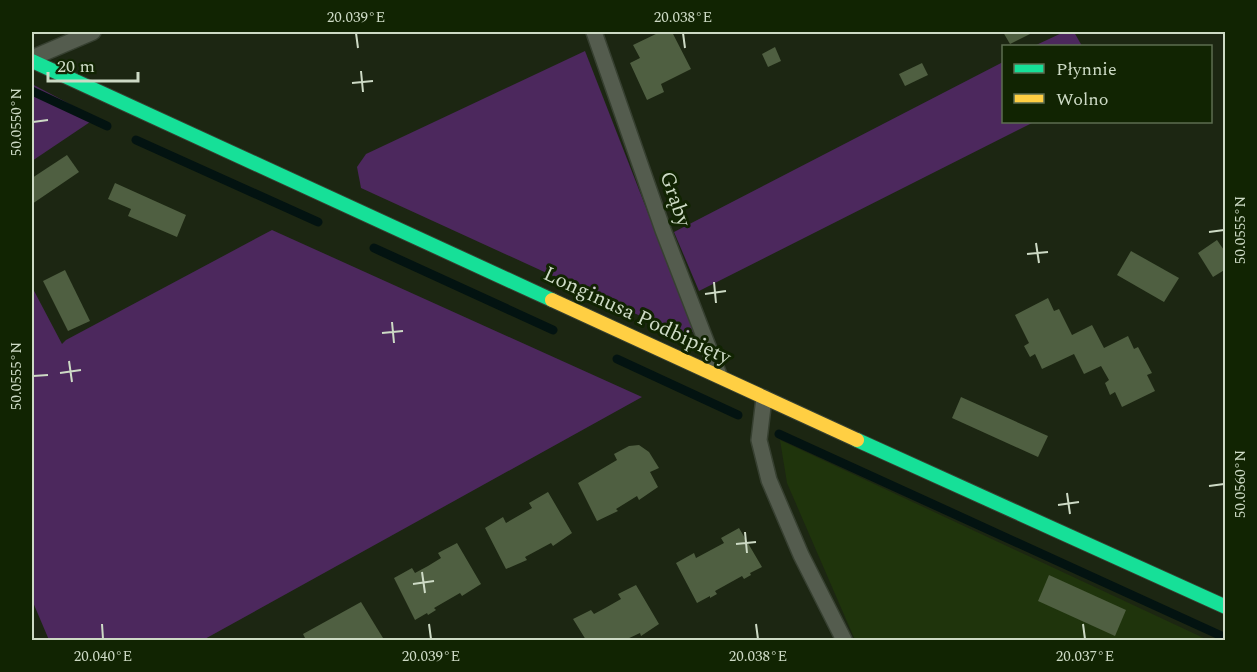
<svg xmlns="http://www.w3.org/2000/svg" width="1257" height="672" font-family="Spectral,serif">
<rect width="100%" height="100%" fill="#1c2612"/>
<!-- built -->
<path fill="#1f340c" d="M780 440 1208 640H855L787 483Z"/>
<!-- green -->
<g fill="#4c285d">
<path d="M1064 32H1074L1082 46H1034Z"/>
<path d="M585 51 694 331 684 336 361 188 357 167 366 154Z"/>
<path d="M1003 62 1004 122H1034L699 291 674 232Z"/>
<path d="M32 84 96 118 32 161Z"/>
<path d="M272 230 642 397 203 640H49L32 600V287L62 344 66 340Z"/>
</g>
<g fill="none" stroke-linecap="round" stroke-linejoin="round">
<!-- stream -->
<g stroke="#031311" stroke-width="9">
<path d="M32 91 107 126"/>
<path d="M136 140 318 222"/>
<path d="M374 248 553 330"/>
<path d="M617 359 738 415"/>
<path d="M779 434 1226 638"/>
</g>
</g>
<!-- building -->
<g fill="#4f5f41">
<path d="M660 32H672L691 69 661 84 664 92 647 100 630 63 640 58 633 45Z"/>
<path d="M1003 32H1034L1010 44Z"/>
<path d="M775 47 781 61 768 67 762 54Z"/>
<path d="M922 63 928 75 905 86 899 74Z"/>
<path d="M67 155 79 172 32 204V178Z"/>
<path d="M115 183 186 215 177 237 128 216 131 209 108 199Z"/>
<path d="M1217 240 1226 253V269L1213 277 1198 253Z"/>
<path d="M1131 251 1179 278 1164 302 1117 275Z"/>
<path d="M65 270 90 321 68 331 43 281Z"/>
<path d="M1048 298 1054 311 1059 309 1072 335 1092 325 1104 348 1128 336 1134 349 1138 347 1152 373 1147 375 1155 391 1122 407 1115 392 1110 395 1105 383 1109 380 1101 366 1084 374 1074 354 1042 369 1035 354 1030 357 1024 346 1029 343 1015 315Z"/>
<path d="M961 397 1048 436 1038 457 952 418Z"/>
<path d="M639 445 649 452 659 468 650 472 658 487 639 500 637 496 616 509 618 511 597 521 578 483 617 460 614 454 629 446Z"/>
<path d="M548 492 572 533 553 546 551 543 525 557 527 560 506 569 485 528 503 517 506 523 532 508 529 503Z"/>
<path d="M739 528 762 567 750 573 751 575 744 579 742 576 715 591 717 594 710 598V596L697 603 676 563 694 553 696 558 724 543 721 538Z"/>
<path d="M457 543 481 584 462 596 460 593 434 608 436 610 428 615 427 613 415 620 394 578 412 568 415 573 428 566 441 558 438 553Z"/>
<path d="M1049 575 1126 610 1115 636 1038 601Z"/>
<path d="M636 585 659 624 641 636 640 633 625 640H586L573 619 591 610 594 614 607 607 621 599 618 594Z"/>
<path d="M361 602 383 638 378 640H306L303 634Z"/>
</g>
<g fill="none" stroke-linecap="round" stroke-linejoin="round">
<defs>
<g id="lane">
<path d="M594 32 663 230 719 375"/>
<path d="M32 58 93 32"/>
<path d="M764 398 759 440 769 480 801 555 844 640"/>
</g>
<g id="fast">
<path d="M32 61 552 300"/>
<path d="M857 440 1226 607"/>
</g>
<path id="slow" d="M552 300 857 440"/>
</defs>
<!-- lane casing -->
<use href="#lane" stroke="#374031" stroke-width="18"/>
<!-- fast casing -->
<use href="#fast" stroke="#374031" stroke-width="16"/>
<!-- slow casing -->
<use href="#slow" stroke="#374031" stroke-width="16"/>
<!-- lane -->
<use href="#lane" stroke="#545c4e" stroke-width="15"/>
<!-- fast -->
<use href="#fast" stroke="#16e098" stroke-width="14"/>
<!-- slow -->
<use href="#slow" stroke="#ffcf43" stroke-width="14"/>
</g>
<!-- ticks -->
<path fill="none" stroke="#cddac5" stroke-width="2" d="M356 33 358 48M683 33 685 48M361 71 363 92M352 83 373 81M33 122 48 120M1209 232 1224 230M1036 243 1039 263M1027 254 1048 252M714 282 716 303M705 294 726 291M392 322 394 343M382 333 403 331M69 361 72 382M60 373 81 370M33 376 48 375M1209 486 1224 484M1067 493 1070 514M1058 505 1079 502M745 532 747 553M736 544 756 542M422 572 425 593M413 584 434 581M102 624 103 639M429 624 431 639M756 624 758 639M1083 624 1085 639"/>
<g text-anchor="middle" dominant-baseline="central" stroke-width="6" stroke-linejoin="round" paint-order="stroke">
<!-- street labels -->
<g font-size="21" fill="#cddac5" stroke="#112402">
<text transform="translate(675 199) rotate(71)">Grąby</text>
<text transform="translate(637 316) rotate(25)">Longinusa Podbipięty</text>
</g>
</g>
<!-- border -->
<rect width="1257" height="672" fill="none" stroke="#112402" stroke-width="66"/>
<!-- legend -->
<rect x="1002" y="45" width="210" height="78" fill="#112402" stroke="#5c6d50" stroke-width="1.5"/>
<rect x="1014" y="64" width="30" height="9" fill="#16e098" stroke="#5c6d50" stroke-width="1.5"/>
<text x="1056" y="75" font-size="18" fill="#cddac5">Płynnie</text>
<rect x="1014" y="94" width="30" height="9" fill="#ffcf43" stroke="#5c6d50" stroke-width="1.5"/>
<text x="1056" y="105" font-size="18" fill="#cddac5">Wolno</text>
<!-- scale -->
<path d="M48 72v9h90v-9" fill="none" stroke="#cddac5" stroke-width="3"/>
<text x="57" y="72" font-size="18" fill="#cddac5" stroke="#112402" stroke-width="4.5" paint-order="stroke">20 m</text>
<rect x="33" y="33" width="1191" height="606" fill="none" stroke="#cddac5" stroke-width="2"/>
<g font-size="15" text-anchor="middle" fill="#cddac5">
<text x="356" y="22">20.039°E</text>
<text x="683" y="22">20.038°E</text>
<text transform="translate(16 122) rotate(-90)" y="5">50.0550°N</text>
<text transform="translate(1240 230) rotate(-90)" y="5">50.0555°N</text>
<text transform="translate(16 376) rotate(-90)" y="5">50.0555°N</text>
<text transform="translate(1240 484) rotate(-90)" y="5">50.0560°N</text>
<text x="103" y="661">20.040°E</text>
<text x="431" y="661">20.039°E</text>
<text x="758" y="661">20.038°E</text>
<text x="1085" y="661">20.037°E</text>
</g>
</svg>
